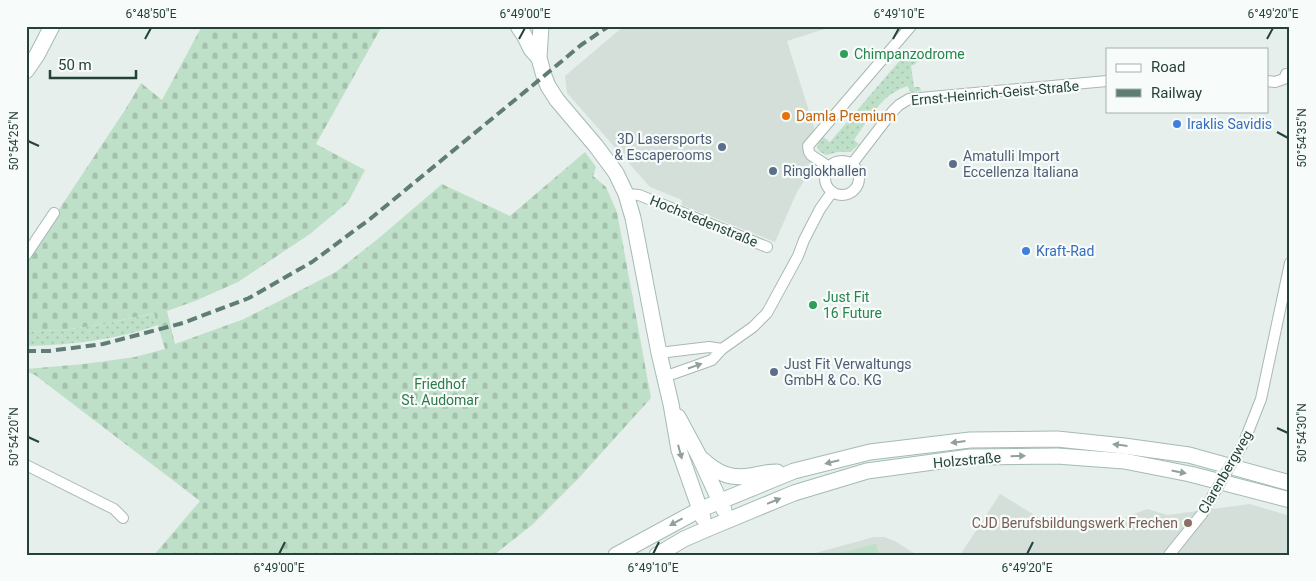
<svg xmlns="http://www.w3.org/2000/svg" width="1316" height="581" font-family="Roboto,sans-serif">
<defs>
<pattern id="grass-dots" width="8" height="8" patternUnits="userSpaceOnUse" patternTransform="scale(1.25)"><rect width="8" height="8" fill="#bfe0c8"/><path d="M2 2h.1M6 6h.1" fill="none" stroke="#a4c1ad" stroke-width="1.8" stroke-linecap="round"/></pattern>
<pattern id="cemetery-stones" width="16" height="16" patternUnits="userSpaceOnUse" patternTransform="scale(1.25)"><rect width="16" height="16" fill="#bfe0c8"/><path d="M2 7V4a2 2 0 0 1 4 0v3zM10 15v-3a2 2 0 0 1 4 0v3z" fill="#a4c1ad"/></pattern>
</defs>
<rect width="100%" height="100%" fill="#e6efeb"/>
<!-- built -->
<g fill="#d4dfda">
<path d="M624 26H834L787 41 814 127V165L797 192 775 242 682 205V200L650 187 567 93 565 76Z"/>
<path d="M1000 494 1051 525 1065 527 1123 518 1147 509 1168 515 1250 504 1290 516V555H960Z"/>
<path d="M874 537H884L895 541 917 555H808Z"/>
</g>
<!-- grass -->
<g fill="url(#grass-dots)">
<path d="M907 52 918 61 915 64 911 66 914 87H920L921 91 910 93 908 86C881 94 869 119 854 140L859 144 851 152H838L826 155 819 151 817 146 822 136 830 142Z"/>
<path d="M155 313 158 325C116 340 71 345 26 346V331C69 333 113 322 155 313Z"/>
</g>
<!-- cemetery -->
<path fill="url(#cemetery-stones)" d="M202 26H382L316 144 365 170 348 202 310 234 238 282 195 301 167 311 175 344 244 319 336 272 379 238 442 184 510 216 585 152 596 167 593 176 606 187 617 212 651 398 578 479 532 525 494 555H154L200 501 35 375 26 371V369L84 364 135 357 165 349 154 313C113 322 69 333 26 331V259L125 110 141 83 162 100Z"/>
<!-- garden -->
<path fill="#bfe0c8" d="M876 544 879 555H831Z"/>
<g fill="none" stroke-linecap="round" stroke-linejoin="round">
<defs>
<g id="street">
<path d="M1267 81 1275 82 1284 79 1286 74"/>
<circle cx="842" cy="178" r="17"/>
<path d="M852 164 892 112 899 105 909 99 1107 81"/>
<path d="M829 167 811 155 809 152 808 146 911 26"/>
<path d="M626 194 639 195 767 247"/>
<path d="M26 255 54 213"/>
<path d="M659 353 709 347 722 349"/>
<path d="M664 377 712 360 722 349 753 327 767 313 798 256 804 240 820 209 832 192"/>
<path d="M1244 442 1261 399 1290 263"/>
<path d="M26 465 114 509 123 518"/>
<path d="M1169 555 1202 514"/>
</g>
<g id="secondary">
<path d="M518 26 524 35 531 49 539 58"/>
<path d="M541 26 539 58 544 76 548 86 557 100 596 146 616 173 626 194 633 218 659 353 671 404 679 450 703 518"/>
<path d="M26 71 37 55 52 26"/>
<path d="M678 417 699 456 724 510"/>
<path d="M703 460C717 473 730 479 750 476 759 474 768 472 777 472"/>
<path d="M616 555 699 510 794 471 870 452 970 440 1057 439 1124 446 1189 455 1290 483"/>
<path d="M657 555 684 539 707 529 794 493 867 471 970 457 1057 456 1124 461 1190 474 1290 500"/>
</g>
</defs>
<!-- street casing -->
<use href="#street" stroke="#a8b8b2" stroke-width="12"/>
<!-- secondary casing -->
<use href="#secondary" stroke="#a4bbb3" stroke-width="17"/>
<!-- street -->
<use href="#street" stroke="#fff" stroke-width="10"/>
<!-- secondary -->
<use href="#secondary" stroke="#fff" stroke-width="15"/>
<!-- rail -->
<path stroke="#5f7d75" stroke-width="4" stroke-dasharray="10 5" stroke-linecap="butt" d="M26 351H49L103 344 183 323 249 298 312 262 370 219 544 76 581 45 609 26"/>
<defs>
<path id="street-bridge" d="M1202 514 1244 442"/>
</defs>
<!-- street-bridge casing -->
<use href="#street-bridge" stroke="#a8b8b2" stroke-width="12" stroke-linecap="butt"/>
<!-- street-bridge -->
<use href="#street-bridge" stroke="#fff" stroke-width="10"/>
</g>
<!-- one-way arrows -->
<defs><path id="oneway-solid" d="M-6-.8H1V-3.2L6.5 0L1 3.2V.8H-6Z" transform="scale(1.25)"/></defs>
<g fill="#92a09c">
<use href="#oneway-solid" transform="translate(695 366) rotate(-19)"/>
<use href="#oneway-solid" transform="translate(958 442) rotate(173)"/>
<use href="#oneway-solid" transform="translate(1120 445) rotate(-173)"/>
<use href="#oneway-solid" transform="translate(680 452) rotate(75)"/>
<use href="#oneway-solid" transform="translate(1018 456) rotate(-1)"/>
<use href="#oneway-solid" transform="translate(832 462) rotate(166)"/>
<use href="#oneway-solid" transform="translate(1179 472) rotate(11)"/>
<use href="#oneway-solid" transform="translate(774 501) rotate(-22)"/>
<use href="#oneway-solid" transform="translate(676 522) rotate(151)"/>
</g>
<!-- ticks -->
<path fill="none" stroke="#24423a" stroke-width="2" d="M145 39 151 28M519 39 525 28M893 39 899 28M1267 39 1273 28M1277 132 1288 138M28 141 39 146M1277 428 1288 433M28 437 39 442M279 554 285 542M653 554 659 542M1027 554 1033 542"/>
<!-- markers -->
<g fill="#2e9e5b" stroke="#f7fbf9" stroke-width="2">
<circle cx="844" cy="54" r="5"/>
<circle cx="813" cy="305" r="5"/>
</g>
<circle fill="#e8710a" stroke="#f7fbf9" stroke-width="2" cx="786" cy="116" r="5"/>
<g fill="#3f7fe0" stroke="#f7fbf9" stroke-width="2">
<circle cx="1177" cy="124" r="5"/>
<circle cx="1026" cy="251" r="5"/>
</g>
<g fill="#5c6f8a" stroke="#f7fbf9" stroke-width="2">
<circle cx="722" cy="147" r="5"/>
<circle cx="953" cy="164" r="5"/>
<circle cx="773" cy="171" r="5"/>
<circle cx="774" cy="372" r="5"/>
</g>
<circle fill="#8d6e63" stroke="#f7fbf9" stroke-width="2" cx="1188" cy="523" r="5"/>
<g text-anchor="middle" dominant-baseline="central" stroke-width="4.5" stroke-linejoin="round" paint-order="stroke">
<!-- leisure labels -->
<g font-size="14" fill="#27864d" stroke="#f7fbf9" text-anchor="start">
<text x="854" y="54">Chimpanzodrome</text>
<text x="823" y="297">Just Fit<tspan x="823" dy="16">16 Future</tspan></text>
</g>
<!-- street labels -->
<g font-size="14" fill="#24423a" stroke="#f7fbf9">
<text transform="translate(995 93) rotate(-5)">Ernst-Heinrich-Geist-Straße</text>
<text transform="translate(704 221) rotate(22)">Hochstedenstraße</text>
<text transform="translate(967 460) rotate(-5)">Holzstraße</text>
<text transform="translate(1225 472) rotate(-60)">Clarenbergweg</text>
</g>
<!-- food labels -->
<g font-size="14" fill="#c56008" stroke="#f7fbf9" text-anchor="start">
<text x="796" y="116">Damla Premium</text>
</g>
<!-- shop labels -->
<g font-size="14" fill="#366cbe" stroke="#f7fbf9" text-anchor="start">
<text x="1187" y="124">Iraklis Savidis</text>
<text x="1036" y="251">Kraft-Rad</text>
</g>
<!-- service labels -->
<g font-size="14" fill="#4e5e75" stroke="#f7fbf9" text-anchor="start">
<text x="712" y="139" text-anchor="end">3D Lasersports<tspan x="712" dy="16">&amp; Escaperooms</tspan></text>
<text x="963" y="156">Amatulli Import<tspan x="963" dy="16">Eccellenza Italiana</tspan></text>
<text x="783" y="171">Ringlokhallen</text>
<text x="784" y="364">Just Fit Verwaltungs<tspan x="784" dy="16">GmbH &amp; Co. KG</tspan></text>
</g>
<!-- park labels -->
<g font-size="14" fill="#2d7a4b" stroke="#f7fbf9">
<text x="440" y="384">Friedhof<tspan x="440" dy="16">St. Audomar</tspan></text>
</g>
<!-- education labels -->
<g font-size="14" fill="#785e54" stroke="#f7fbf9" text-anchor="end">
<text x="1178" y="523">CJD Berufsbildungswerk Frechen</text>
</g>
</g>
<!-- border -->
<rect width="1316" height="581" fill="none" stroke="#f7fbf9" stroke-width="55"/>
<!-- legend -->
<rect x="1106" y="48" width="162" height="65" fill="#f7fbf9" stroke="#a3b1ad"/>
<rect x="1116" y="64" width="25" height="8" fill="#ffffff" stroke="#a3b1ad"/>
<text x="1151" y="72" font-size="15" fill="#24423a">Road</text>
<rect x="1116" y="89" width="25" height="8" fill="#5f7d75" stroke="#a3b1ad"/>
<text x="1151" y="98" font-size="15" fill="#24423a">Railway</text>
<!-- scale -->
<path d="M50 70v8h86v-8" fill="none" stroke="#24423a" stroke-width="2.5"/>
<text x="58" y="70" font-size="15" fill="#24423a" stroke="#f7fbf9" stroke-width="4" paint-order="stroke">50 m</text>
<rect x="28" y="28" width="1260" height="526" fill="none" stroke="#24423a" stroke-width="2"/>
<g font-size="12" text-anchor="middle" fill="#24423a">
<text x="151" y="18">6°48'50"E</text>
<text x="525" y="18">6°49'00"E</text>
<text x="899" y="18">6°49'10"E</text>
<text x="1273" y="18">6°49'20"E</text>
<text transform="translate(1302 138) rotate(-90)" y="4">50°54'35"N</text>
<text transform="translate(14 141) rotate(-90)" y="4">50°54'25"N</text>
<text transform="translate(1302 433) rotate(-90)" y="4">50°54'30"N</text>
<text transform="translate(14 437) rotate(-90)" y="4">50°54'20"N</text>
<text x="279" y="572">6°49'00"E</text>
<text x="653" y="572">6°49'10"E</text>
<text x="1027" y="572">6°49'20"E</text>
</g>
</svg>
